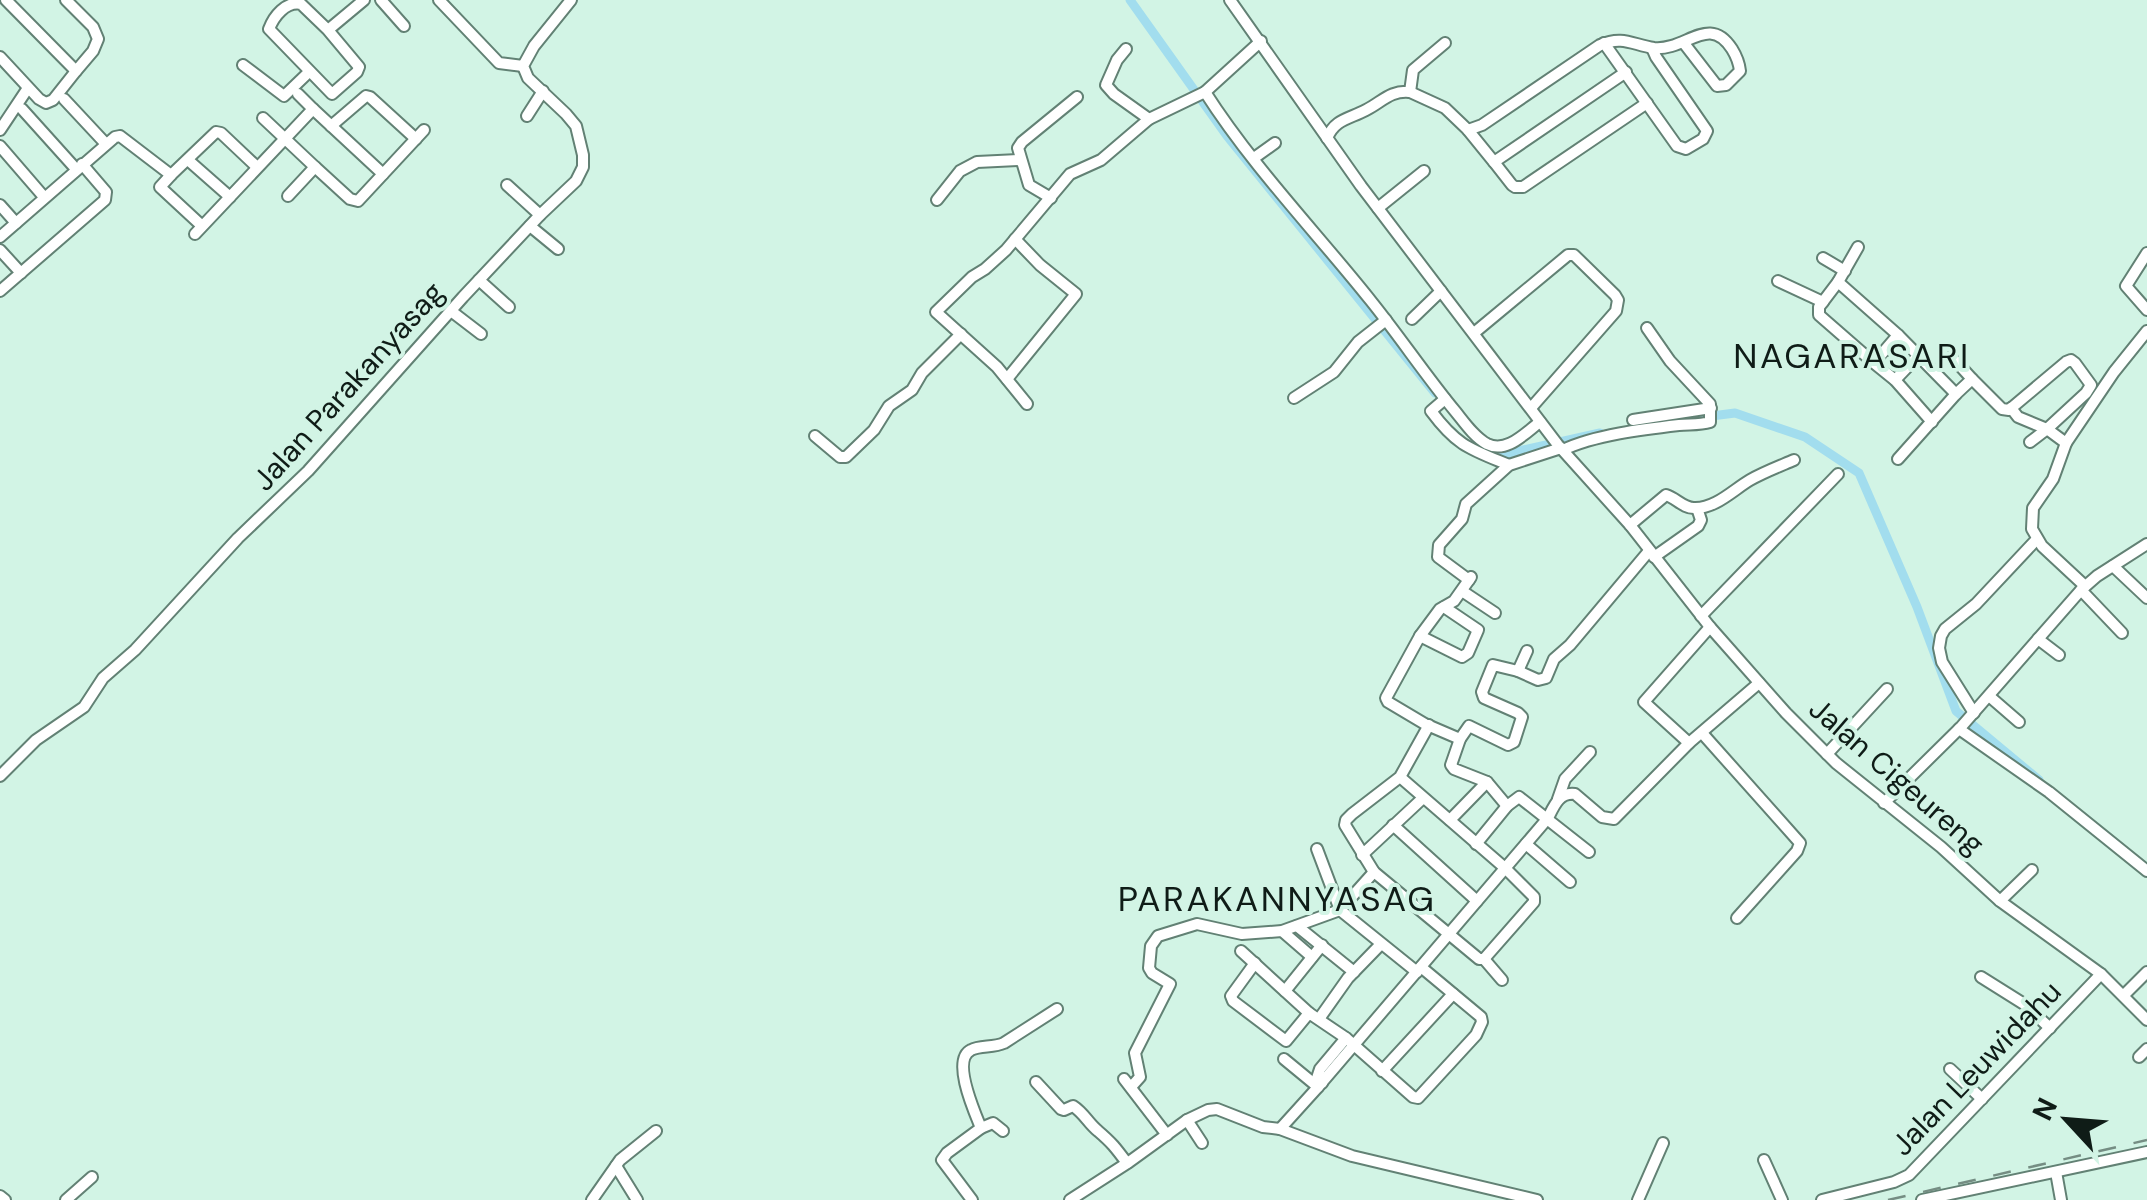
<svg xmlns="http://www.w3.org/2000/svg" width="2147" height="1200" font-family="'DM Sans',sans-serif">
<rect width="100%" height="100%" fill="#d2f4e5"/>
<g fill="none" stroke-linecap="round" stroke-linejoin="round">
<!-- canal -->
<g stroke="#a2ddee" stroke-width="9">
<path d="M1130 0 1227 136 1435 393"/>
<path d="M1665 422 1735 413 1805 437 1859 473 1917 607 1956 711 2039 780"/>
<path d="M1482 445 1496 456 1600 433"/>
</g>
<defs>
<g id="minor">
<path d="M6 0 76 71 93 51 98 39 93 27 66 0"/>
<path d="M381 0 404 26"/>
<path d="M439 0 499 63 523 66"/>
<path d="M1230 0 1361 186 1558 445 1630 525 1710 627 1786 713 1836 763 1941 847 2000 901 2101 974 2147 1020"/>
<path d="M328 30 301 4C286 1 274 16 269 29L332 94 357 72 359 67 328 30 364 0"/>
<path d="M1604 43 1677 146 1686 149 1703 139 1707 131 1656 57 1652 48"/>
<path d="M1126 49 1117 60 1106 85 1114 94 1149 119"/>
<path d="M0 57 39 99 46 103 53 100 76 71"/>
<path d="M243 65 284 96 309 72"/>
<path d="M1626 72 1494 162 1512 185 1515 187H1523L1647 103"/>
<path d="M1205 92C1253 167 1316 232 1371 301 1400 337 1426 376 1455 411 1464 422 1474 437 1487 444 1507 454 1526 432 1540 422"/>
<path d="M1410 92 1445 108 1468 130 1482 125 1600 45C1623 35 1633 45 1654 48 1686 51 1709 13 1732 49 1737 57 1739 62 1740 71L1726 85 1717 86 1683 42"/>
<path d="M64 99 106 144"/>
<path d="M22 109 76 169"/>
<path d="M313 109 383 174"/>
<path d="M527 116 543 91"/>
<path d="M263 118 315 167 288 196"/>
<path d="M331 126 366 96 370 97 416 139"/>
<path d="M0 130 28 88"/>
<path d="M1468 130 1494 162"/>
<path d="M1327 138C1335 119 1349 119 1366 110 1382 102 1390 90 1410 92L1413 70 1445 43"/>
<path d="M0 146 44 197"/>
<path d="M1254 158 1275 143"/>
<path d="M188 160 230 197"/>
<path d="M315 167 350 199 358 201 424 130"/>
<path d="M171 175 216 132 221 133 257 167"/>
<path d="M507 185 540 215"/>
<path d="M1051 198 1029 185 1018 148 1022 142 1077 97"/>
<path d="M937 200 960 171 977 162 1020 160"/>
<path d="M0 205 16 223"/>
<path d="M1378 208 1424 171"/>
<path d="M530 226 558 249"/>
<path d="M195 234 313 109 298 94"/>
<path d="M0 237 115 137 120 136 171 175 160 187 201 225"/>
<path d="M1858 247 1838 282 1819 307V315L1874 363 1898 335"/>
<path d="M0 250 21 273"/>
<path d="M2147 253 2126 286 2147 310"/>
<path d="M1823 258 1845 271"/>
<path d="M479 280 509 307"/>
<path d="M1778 281 1823 302"/>
<path d="M1838 282 1898 335 1956 394 1972 379 2002 409 2009 410 2066 362 2071 360 2075 363 2091 385 2086 393 2047 429 2066 443 2053 479 2033 508 2032 529 2042 546 2085 586"/>
<path d="M0 291 105 200 106 192 82 164"/>
<path d="M451 311 481 334"/>
<path d="M1412 319 1441 291"/>
<path d="M1474 333 1568 255H1574L1615 295 1618 300 1616 311 1531 408"/>
<path d="M1952 357 1972 379"/>
<path d="M1874 363 1895 380 1932 422"/>
<path d="M1007 379 1076 294 1040 265 1015 239"/>
<path d="M1895 380 1918 356"/>
<path d="M1294 398 1334 372 1358 342 1386 320"/>
<path d="M1445 399 1431 411C1457 446 1470 449 1509 465"/>
<path d="M1027 404 997 367 936 312 972 277 985 269 1006 250 1070 174 1101 160 1149 119 1205 92 1261 41"/>
<path d="M2011 408 2018 417 2047 429 2030 442"/>
<path d="M1633 420 1711 408"/>
<path d="M815 436 840 457H846L874 430 889 406 912 390 922 373 961 334"/>
<path d="M2066 443 2114 372 2147 331"/>
<path d="M1563 450C1594 435 1644 429 1679 425 1690 424 1700 425 1710 422V404L1670 361 1647 328"/>
<path d="M1898 459 1956 394"/>
<path d="M1630 525 1666 495C1676 498 1683 508 1694 508 1715 509 1733 490 1750 480 1764 472 1780 466 1794 460"/>
<path d="M1654 557 1698 526 1701 520 1697 508"/>
<path d="M2113 566 2147 598"/>
<path d="M1469 580 1438 557 1439 545 1462 519 1466 504 1509 465 1561 448"/>
<path d="M2081 590 2122 633"/>
<path d="M1462 591 1495 613"/>
<path d="M1701 616 1838 474"/>
<path d="M1420 636 1462 657 1468 653 1478 630 1444 607"/>
<path d="M2038 639 2059 655"/>
<path d="M1518 671 1538 680 1546 678 1554 659 1570 645 1649 551"/>
<path d="M1989 696 2019 722"/>
<path d="M1974 713 1942 662 1939 648 1941 636 1945 629 1976 604 2037 539"/>
<path d="M1959 729 2049 792 2147 871"/>
<path d="M1702 733 1800 843 1797 851 1737 918"/>
<path d="M1460 739 1425 724 1388 702 1386 698 1420 636 1440 609 1454 601 1471 577"/>
<path d="M1689 743 1644 702 1710 627"/>
<path d="M1827 754 1887 689"/>
<path d="M0 776 36 740 84 707 103 678 135 650 238 538 308 471 463 297 540 215 576 181 583 167V155L576 126 566 114 528 78 523 66 534 46 571 0"/>
<path d="M1400 777 1505 868 1534 897V902L1484 959H1479L1374 872 1345 825 1346 820 1352 814 1400 777 1429 725"/>
<path d="M1487 782 1454 769 1451 765 1460 739 1469 726 1508 745 1514 742 1522 717 1518 713 1484 698 1482 692 1493 665 1518 671 1527 651"/>
<path d="M1558 799 1565 779 1590 752"/>
<path d="M1884 803 1961 727 2081 590 2097 576 2147 544"/>
<path d="M1450 820 1487 782 1507 806"/>
<path d="M1393 825 1477 901"/>
<path d="M1476 844 1507 806 1519 797 1589 852"/>
<path d="M1526 844 1570 882"/>
<path d="M1317 849 1340 910 1417 972"/>
<path d="M1362 855 1423 798"/>
<path d="M2000 901 2032 870"/>
<path d="M1297 926 1354 972"/>
<path d="M1282 931 1312 957"/>
<path d="M1241 951 1309 1013"/>
<path d="M1484 959 1502 980"/>
<path d="M1255 963 1231 996 1233 1001 1286 1041 1309 1013 1346 1038 1413 1097 1418 1098 1476 1035 1482 1022 1481 1017 1421 967"/>
<path d="M1981 977 2024 1004 2050 1028"/>
<path d="M1285 991 1322 945"/>
<path d="M2124 995 2147 972"/>
<path d="M1319 1019 1348 978 1381 944"/>
<path d="M2139 1057 2147 1049"/>
<path d="M1284 1059 1318 1087"/>
<path d="M1950 1069 1982 1099"/>
<path d="M1382 1071 1453 994"/>
<path d="M1124 1079 1167 1135"/>
<path d="M1036 1082 1061 1109 1064 1110 1073 1106C1084 1113 1088 1123 1098 1131 1112 1143 1115 1147 1127 1163"/>
<path d="M1322 1083 1317 1078 1320 1069 1346 1038"/>
<path d="M1131 1087 1140 1077 1135 1053 1170 984 1152 973 1149 968 1151 946 1158 936 1197 924 1242 934 1282 931 1340 910 1374 872"/>
<path d="M1187 1120 1202 1143"/>
<path d="M981 1128 993 1123 1003 1131"/>
<path d="M1280 1129 1318 1087 1548 818C1554 806 1559 792 1575 794L1602 817 1614 819 1689 743 1759 683"/>
<path d="M1764 1160 1782 1200"/>
<path d="M616 1166 637 1200"/>
<path d="M2056 1172 2061 1200"/>
<path d="M0 1196 5 1200"/>
<path d="M66 1200 92 1177"/>
<path d="M592 1200 620 1160 656 1131"/>
<path d="M972 1200 942 1160 947 1153 981 1128C975 1113 951 1060 971 1050 980 1045 993 1048 1004 1043L1057 1009"/>
<path d="M1070 1200 1129 1162 1187 1120 1208 1110 1217 1109 1263 1127 1280 1129 1352 1156 1537 1200"/>
<path d="M1638 1200 1663 1143"/>
<path d="M1822 1200 1894 1182 1909 1175 2101 974"/>
<path d="M1922 1200 2147 1152"/>
</g>
</defs>
<!-- minor casing -->
<use href="#minor" stroke="#628174" stroke-width="14"/>
<!-- minor -->
<use href="#minor" stroke="#fff" stroke-width="10"/>
<!-- rail -->
<path stroke="#758d83" stroke-width="2.5" stroke-dasharray="18 18" stroke-linecap="butt" d="M1888 1200 2147 1140"/>
</g>
<g text-anchor="middle" dominant-baseline="central" stroke-width="8" stroke-linejoin="round" paint-order="stroke">
<!-- street labels -->
<g font-size="30" fill="#0f1c17" stroke="#d2f4e5">
<text transform="translate(348 386) rotate(-48)">Jalan Parakanyasag</text>
<text transform="translate(1897 776) rotate(41)">Jalan Cigeureng</text>
<text transform="translate(1976 1068) rotate(-46)">Jalan Leuwidahu</text>
</g>
<!-- quarter labels -->
<g font-size="35" letter-spacing="2.5" fill="#0f1c17" stroke="#d2f4e5">
<text x="1852" y="356">NAGARASARI</text>
<text x="1277" y="899">PARAKANNYASAG</text>
</g>
</g>
<!-- north arrow -->
<g transform="translate(2067 1120) rotate(296)" stroke="#d2f4e5" stroke-width="8" paint-order="stroke">
<path d="M0-8L18 38L0 25L-18 38Z" fill="#0f1c17"/>
<text y="-15" font-size="28" font-weight="bold" text-anchor="middle" fill="#0f1c17">N</text>
</g>
</svg>
